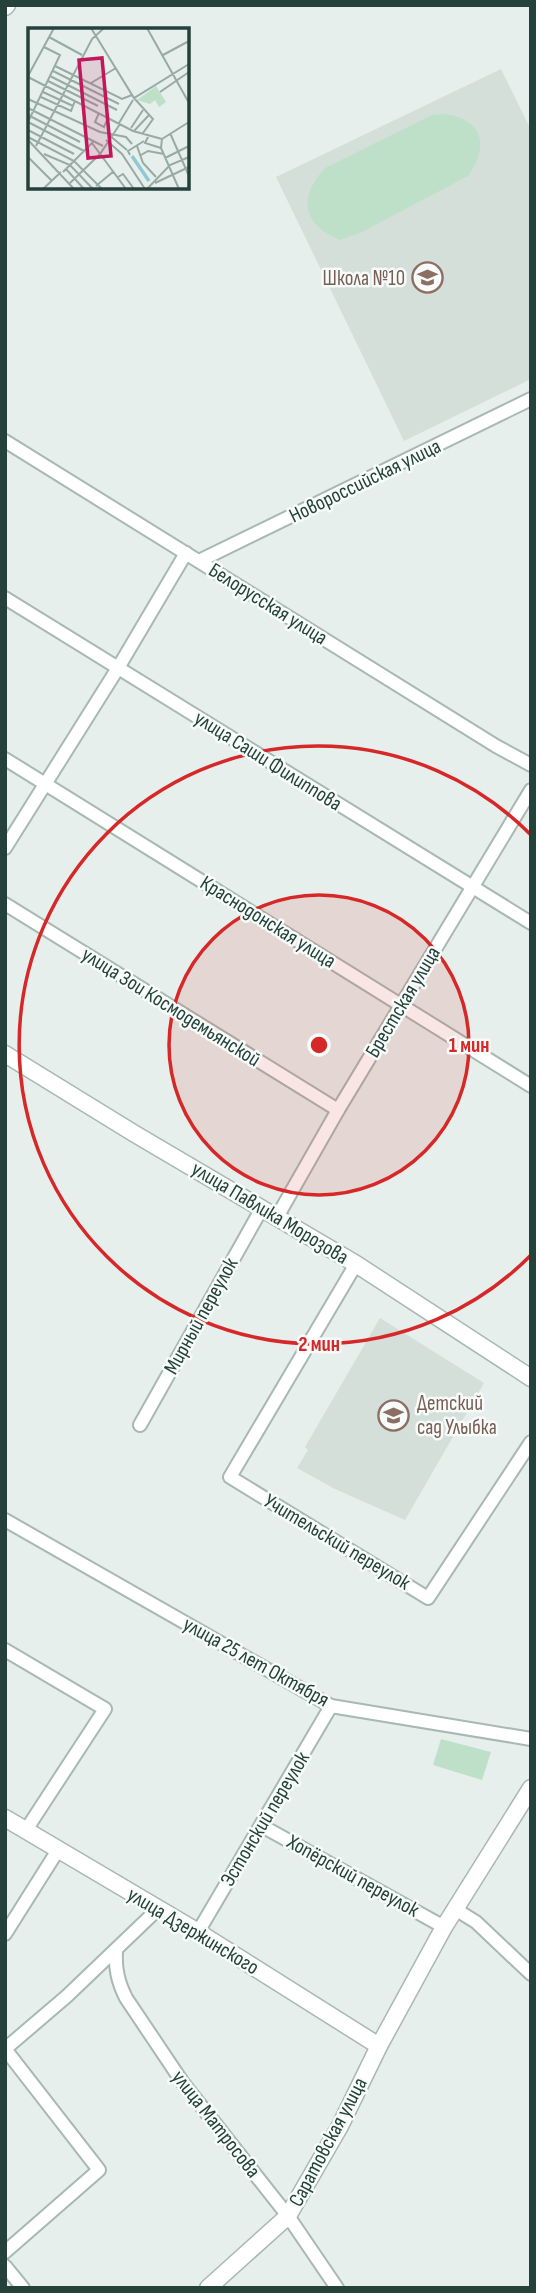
<svg xmlns="http://www.w3.org/2000/svg" width="536" height="2293" font-family="'Sofia Sans Condensed',sans-serif">
<rect width="100%" height="100%" fill="#e6efeb"/>
<!-- built -->
<g fill="#d4dfda">
<path d="M501 69 531 130V379L404 441 276 177Z"/>
<path d="M380 1318 484 1383 405 1520 335 1489 297 1468 308 1450 305 1447Z"/>
</g>
<!-- grass -->
<g fill="#bfe0c8">
<path d="M444 114C483 119 490 146 468 176L360 233 340 240C302 225 298 197 325 168L432 115Z"/>
<path d="M441 1739 491 1752 482 1780 433 1765Z"/>
</g>
<g fill="none" stroke-linecap="round" stroke-linejoin="round">
<defs>
<g id="minor">
<path d="M5 441 496 746 531 765"/>
<path d="M199 561 531 399"/>
<path d="M5 598 531 923"/>
<path d="M5 759 531 1086"/>
<path d="M5 848 118 668 186 553"/>
<path d="M5 904 338 1110"/>
<path d="M277 1217 338 1110 531 790"/>
<path d="M356 1264 230 1477 428 1598 531 1442"/>
<path d="M140 1425 262 1208"/>
<path d="M5 1520 331 1706 531 1739"/>
<path d="M5 1650 105 1709 26 1830"/>
<path d="M262 1826 444 1927"/>
<path d="M455 1909 476 1922 531 1974"/>
<path d="M198 1932 331 1706"/>
<path d="M5 1934 58 1850"/>
<path d="M116 1951C115 1969 118 1982 126 1998L183 2083 288 2216 337 2288"/>
<path d="M5 2049 67 1996 158 1909"/>
<path d="M5 2252 99 2170 5 2049"/>
<path d="M5 2266 23 2288"/>
</g>
<g id="tertiary">
<path d="M5 7 7 5"/>
<path d="M5 1054 135 1134 356 1264 531 1378"/>
<path d="M5 1818 198 1932 379 2046"/>
<path d="M208 2288 288 2216 340 2126 379 2046 444 1927 531 1788"/>
</g>
</defs>
<!-- minor casing -->
<use href="#minor" stroke="#a8b8b2" stroke-width="16"/>
<!-- tertiary casing -->
<use href="#tertiary" stroke="#a8b8b2" stroke-width="19"/>
<!-- minor -->
<use href="#minor" stroke="#fff" stroke-width="12"/>
<!-- tertiary -->
<use href="#tertiary" stroke="#fff" stroke-width="16"/>
</g>
<!-- distance rings -->
<circle cx="319" cy="1045" r="150" fill="#d62828" fill-opacity=".12"/>
<g fill="none" stroke="#d62828" stroke-width="3.5">
<circle cx="319" cy="1045" r="150"/>
<path d="M530 1256A299 299 0 1 1 530 834"/>
</g>
<!-- icons -->
<defs>
<symbol id="school-ring" viewBox="-11 -11 22 22"><circle r="9.5" fill="#f7fbf9" stroke="#8d6e63" stroke-width="1.5"/><path d="M0-5L7-2L0 1L-7-2ZM-4 1L0 2.5L4 1V4Q0 6-4 4Z" fill="#8d6e63"/></symbol>
</defs>
<g fill-rule="evenodd">
<use href="#school-ring" x="410" y="260" width="35" height="35"/>
<use href="#school-ring" x="376" y="1398" width="35" height="35"/>
</g>
<g text-anchor="middle" dominant-baseline="central" stroke-width="5" stroke-linejoin="round" paint-order="stroke">
<!-- education labels -->
<g font-size="21" fill="#785e54" stroke="#f7fbf9" text-anchor="end">
<text x="405" y="278">Школа №10</text>
<text x="417" y="1403" text-anchor="start">Детский<tspan x="417" dy="24">сад Улыбка</tspan></text>
</g>
<!-- street labels -->
<g font-size="21" fill="#24423a" stroke="#f7fbf9">
<text transform="translate(365 481) rotate(-26)">Новороссийская улица</text>
<text transform="translate(268 604) rotate(32)">Белорусская улица</text>
<text transform="translate(268 761) rotate(32)">улица Саши Филиппова</text>
<text transform="translate(268 922) rotate(32)">Краснодонская улица</text>
<text transform="translate(403 1002) rotate(-59)">Брестская улица</text>
<text transform="translate(171 1007) rotate(32)">улица Зои Космодемьянской</text>
<text transform="translate(270 1213) rotate(31)">улица Павлика Морозова</text>
<text transform="translate(201 1316) rotate(-61)">Мирный переулок</text>
<text transform="translate(337 1542) rotate(31)">Учительский переулок</text>
<text transform="translate(256 1662) rotate(29)">улица 25 лет Октября</text>
<text transform="translate(265 1819) rotate(-59)">Эстонский переулок</text>
<text transform="translate(353 1876) rotate(29)">Хопёрский переулок</text>
<text transform="translate(193 1931) rotate(31)">улица Дзержинского</text>
<text transform="translate(216 2124) rotate(52)">улица Матросова</text>
<text transform="translate(328 2142) rotate(-62)">Саратовская улица</text>
</g>
</g>
<!-- overview -->
<g transform="translate(28 28)">
<rect width="161" height="161" fill="#e6efeb"/>
<path d="M128 58 138 74 131 79 127 72 122 76 109 72Z" fill="#bfe0c8"/>
<path fill="none" stroke="#8ec9d4" stroke-width="3.5" d="M104 128 121 153"/>
<path fill="none" stroke="#98aaa4" stroke-width="2" d="M63 0 106 70 161 36M119 0 161 75M21 9 54 27M135 27 161 13M27 38 94 71 104 67M25 43 91 76M0 48 26 0M22 48 89 82M0 49 105 103 134 111M20 53 70 78M63 55 88 40M15 64 45 78M132 64 161 44M13 69 43 83 47 73M106 70 125 91 115 105M0 71 72 104 98 109 104 116M0 80 75 118M71 85 67 94 76 99 80 90M0 87 52 114M0 94 32 27 16 19M0 94 56 123M91 95 105 72M103 100 115 82M0 102 46 126M106 103 121 87M142 105 161 148M81 107 99 122M121 107 117 115 133 120M0 109 46 133 74 161M134 111 133 120 151 161M134 111 161 94M0 112 46 161M78 112 94 126 117 161M64 115 98 161M8 118 64 11 76 0M109 118 115 135 128 149M16 126 42 137 65 161M102 127 100 123 116 113M113 127 120 123 136 126M0 129 24 153M137 130 161 118M38 141 56 161M35 144 65 114M90 149 95 146 106 161M42 155 72 126 92 96M127 155 161 139M68 158 86 143M15 161 33 144M119 161 142 137 161 129"/>
<path fill="#c2185b" fill-opacity="0.15" stroke="#c2185b" stroke-width="3.5" d="M74 30 83 128 60 130 51 32Z"/>
<rect width="161" height="161" fill="none" stroke="#24423a" stroke-width="3.5"/>
</g>
<circle cx="319" cy="1045" r="10" fill="#d62828" stroke="#f7fbf9" stroke-width="3.5"/>
<g font-size="21" text-anchor="middle" font-weight="bold" fill="#d62828" stroke="#f7fbf9" stroke-width="5" stroke-linejoin="round" paint-order="stroke">
<text x="469" y="1052">1 мин</text>
<text x="319" y="1351">2 мин</text>
</g>
<!-- border -->
<rect width="536" height="2293" fill="none" stroke="#24423a" stroke-width="14"/>
</svg>
